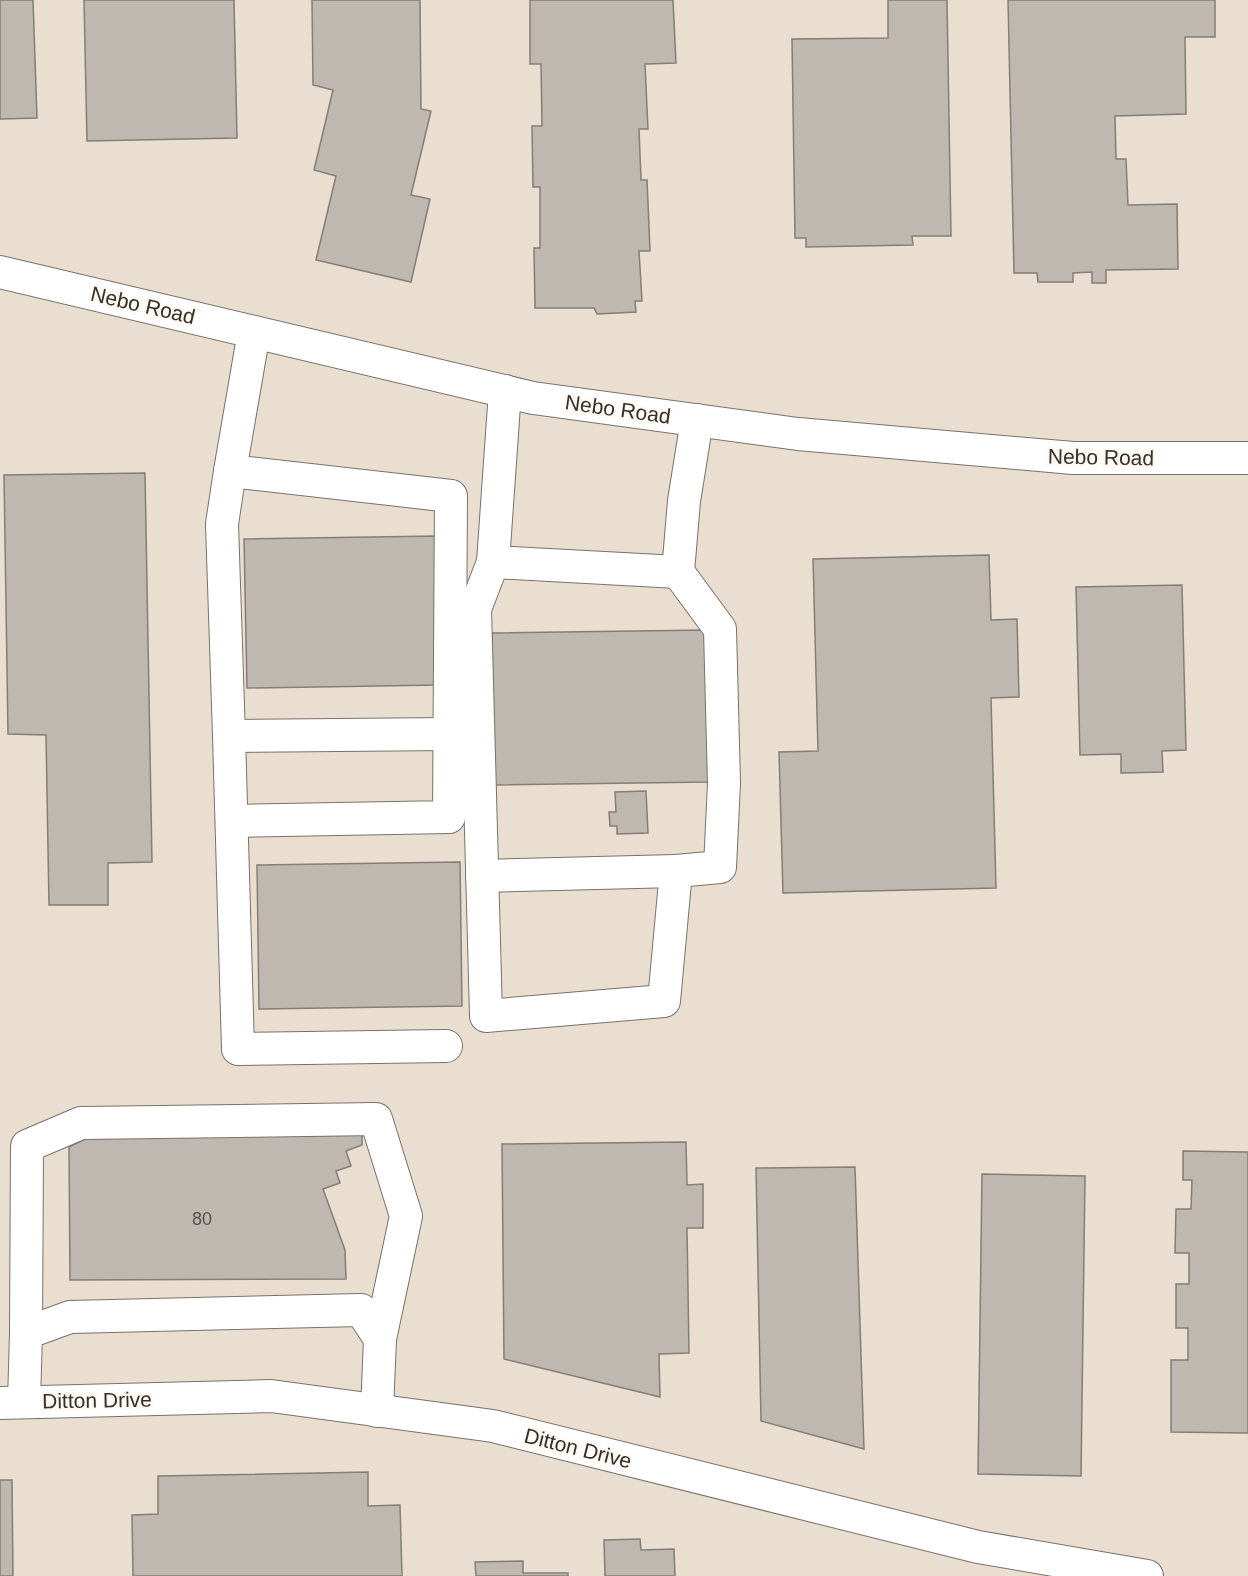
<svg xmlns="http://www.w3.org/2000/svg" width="1248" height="1576" font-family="Arial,sans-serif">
<rect width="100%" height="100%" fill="#f2ebe3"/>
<!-- built -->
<rect fill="#e9ded0" x="0" y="0" width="1248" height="1576"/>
<!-- building -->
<g fill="#beb8b1" stroke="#847e77" stroke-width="1.5">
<path d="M0 0H33L37 118 0 119Z"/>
<path d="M84 0H234L237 138 87 141Z"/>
<path d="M312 0H420L421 109 431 111 411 195 430 199 411 282 316 260 336 176 314 170 333 90 313 85Z"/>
<path d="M530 0H673L676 63 645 64 648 129H639L641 180H647L650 251H639L642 301H635L636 312 597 314 594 308H535L534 248H540V187H533L532 126H542L541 64H530Z"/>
<path d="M888 0H947L951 236H912L913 245 806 247V238H795L792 39 888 38Z"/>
<path d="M1008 0H1215V37H1185L1186 114 1115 116 1116 159H1126L1128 205 1177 204 1178 269 1106 270V283H1092V272L1073 273V282H1038L1037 273H1014Z"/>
<path d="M145 473 152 862 108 863V905H49L46 735 8 734 4 475Z"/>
<path d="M437 536 440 685 247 688 244 539Z"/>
<path d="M989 555 991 620 1017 619 1019 697 991 698 996 888 783 893 779 752 818 751 813 559Z"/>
<path d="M1182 585 1186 750 1162 751 1163 772 1121 773V754L1080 755 1076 587Z"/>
<path d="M707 630 709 782 494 785 492 633Z"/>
<path d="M646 791 648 833 617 834V826H610L609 812H616L615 792Z"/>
<path d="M460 862 462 1006 259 1009 257 865Z"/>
<path d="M362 1126V1145L346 1151 351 1166 336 1171 340 1183 323 1189 345 1250 346 1279 70 1280 69 1147 96 1133Z"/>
<path d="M686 1142 687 1185 703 1184V1228H687L689 1353 659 1354 660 1397 504 1359 502 1144Z"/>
<path d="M1183 1151 1248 1152V1433L1171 1432V1360H1188V1328H1176V1284H1189V1253H1175L1176 1209H1191L1192 1180H1183Z"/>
<path d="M855 1167 864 1449 761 1421 756 1168Z"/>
<path d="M982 1174 1085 1176 1081 1476 978 1474Z"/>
<path d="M368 1472V1506L400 1505 402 1576H133L132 1515 158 1514V1476Z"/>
<path d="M0 1480H12L13 1576H0Z"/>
<path d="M640 1539 641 1550 674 1549 675 1576H605L604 1540Z"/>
<path d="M523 1561V1573H568V1576H476L475 1562Z"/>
</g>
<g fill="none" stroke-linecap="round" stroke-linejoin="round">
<defs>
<g id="minor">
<path d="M0 272 533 398 798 434 1073 458H1248"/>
<path d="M505 391 493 562 678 572 684 501 697 420"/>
<path d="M230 471 222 524 229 736 449 734"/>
<path d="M493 562 475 609 486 1016 664 1001 676 871 720 867 724 783 720 629 678 572"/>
<path d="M229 736 238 1049 446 1046"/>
<path d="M232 821 449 817 451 496 230 471 254 332"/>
<path d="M482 876 676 871"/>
<path d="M26 1333 27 1146 81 1123 376 1119 406 1216 380 1339"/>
<path d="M24 1402 26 1333 70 1317 361 1310 380 1339 377 1411"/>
<path d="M0 1403 271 1396 493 1426 978 1547 1147 1576"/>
</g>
</defs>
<!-- minor casing -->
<use href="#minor" stroke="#78726b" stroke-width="34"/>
<!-- minor -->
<use href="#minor" stroke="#fff" stroke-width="32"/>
</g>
<g text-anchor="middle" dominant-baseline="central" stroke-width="5" stroke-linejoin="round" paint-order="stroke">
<!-- number labels -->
<g font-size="18" fill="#55514e">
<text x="202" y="1219">80</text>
</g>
<!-- street labels -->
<g font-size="21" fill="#322f2d" stroke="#fff9f1">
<text transform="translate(143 305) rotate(13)">Nebo Road</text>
<text transform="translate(618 409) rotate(8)">Nebo Road</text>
<text transform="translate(1101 457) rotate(1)">Nebo Road</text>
<text transform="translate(97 1400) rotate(-1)">Ditton Drive</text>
<text transform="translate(578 1448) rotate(14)">Ditton Drive</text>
</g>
</g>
</svg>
